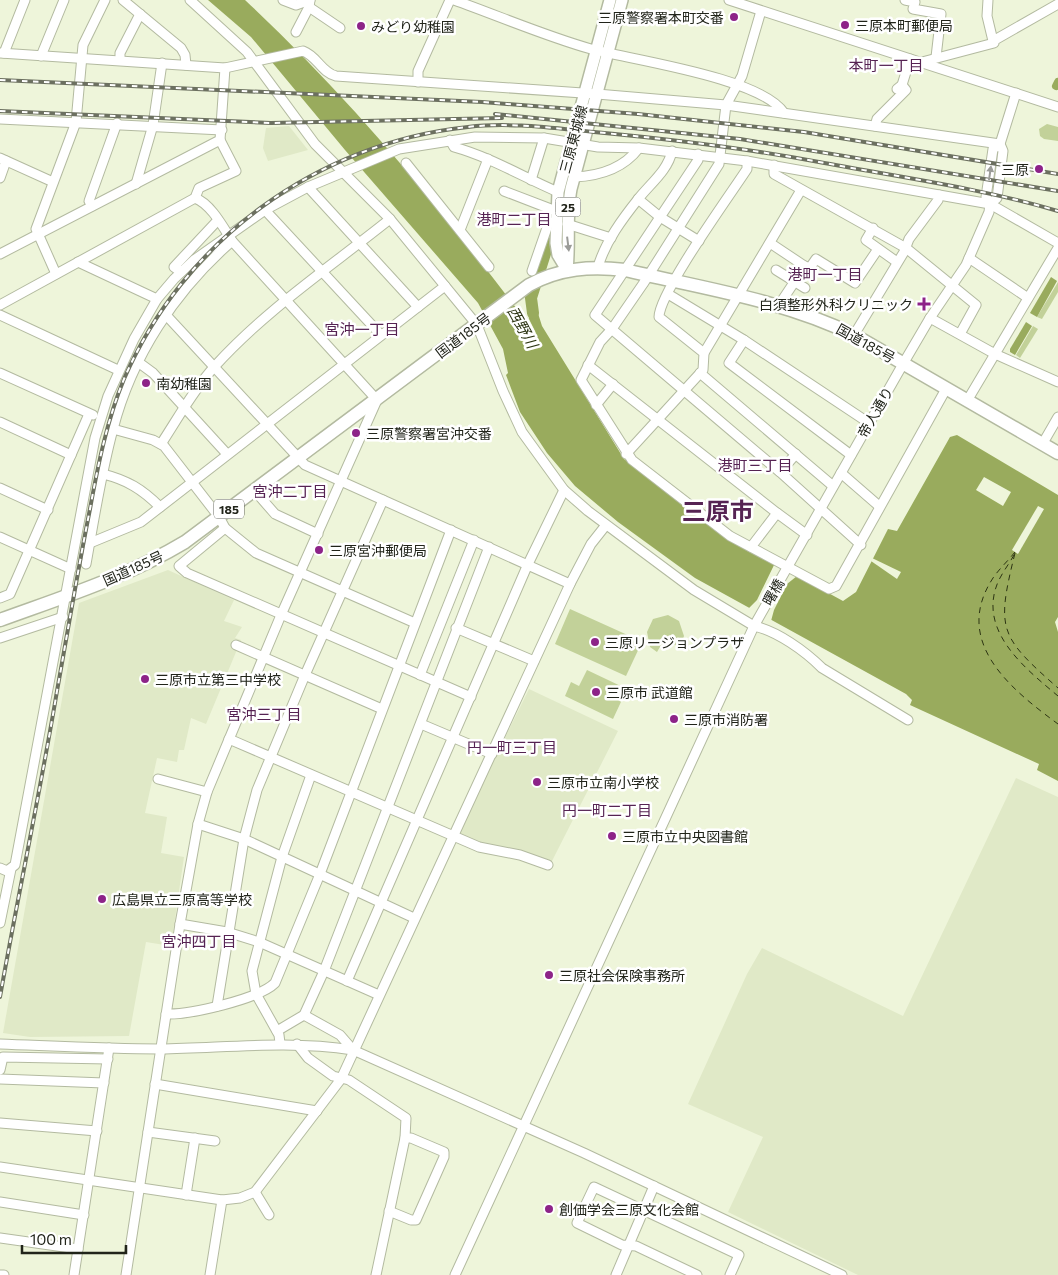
<svg xmlns="http://www.w3.org/2000/svg" width="1058" height="1275" font-family="Commissioner,'Noto Sans JP',sans-serif">
<rect width="100%" height="100%" fill="#eef5da"/>
<!-- built -->
<g fill="#e0e9c7">
<path d="M289 126 308 150 268 161 263 148 266 128Z"/>
<path d="M168 570 234 600 224 621 242 627 235 638 241 640 206 724 191 718 184 750H179L177 762 157 758 145 813 167 817 161 853 184 857 171 946 146 942 129 1036 30 1037 3 1033 79 603Z"/>
<path d="M529 689 618 731 552 861 519 850 480 844 458 833Z"/>
<path d="M1016 778 1058 797V1275H858L728 1212 763 1137 688 1104 747 974 762 948 903 1016Z"/>
</g>
<!-- green -->
<g fill="#c2d199">
<path d="M1047 124 1058 127V141L1044 139 1040 136 1039 129Z"/>
<path d="M1058 282V292L1042 319 1037 317Z"/>
<path d="M1033 326 1038 329 1020 358 1016 355Z"/>
<path d="M570 609 632 637 631 640 641 644 626 676 555 644Z"/>
<path d="M668 615 679 621 684 636 680 647 664 640 657 652 650 647 647 632 653 619Z"/>
<path d="M587 670 627 689 613 719 565 696 571 682 579 686Z"/>
</g>
<!-- water -->
<g fill="#99ab5d">
<path d="M208 0H245C319 69 386 144 450 223 479 260 508 296 535 334L536 333 529 319 526 299 536 295V307L542 326 624 459 728 538 843 601 856 592 888 529 897 531 950 437 957 435 1058 495V617L1055 622 1058 632V781L1037 770 1039 764 910 705 912 700 906 694 695 578 618 522 575 486 547 453 520 412 506 375 508 373 503 349 478 303 345 150 251 37Z"/>
<path d="M1051 277 1057 281 1037 317 1030 313Z"/>
<path d="M1026 322 1032 326 1015 355 1010 352V349Z"/>
</g>
<!-- pier -->
<g fill="#eef5da">
<path d="M984 477 1011 492 1003 506 976 490Z"/>
<path d="M1038 506 1044 509 1018 554 1012 550Z"/>
<path d="M872 558 901 572 897 579 871 561Z"/>
<path d="M775 563 797 576 787 584 774 610 771 621 748 609 757 600Z"/>
</g>
<g fill="none" stroke-linecap="round" stroke-linejoin="round">
<!-- canal -->
<path stroke="#99ab5d" stroke-width="8" d="M1056 86 1058 82"/>
<!-- river -->
<path stroke="#99ab5d" stroke-width="12" d="M533 313 531 298 548 244"/>
<!-- ferry -->
<g stroke="#2c3412" stroke-width="1" stroke-dasharray="6 5" stroke-linecap="butt">
<path d="M1015 552C1008 561 999 569 993 578 951 642 1012 690 1058 724"/>
<path d="M1015 553C996 630 999 636 1058 688"/>
<path d="M1014 555C1009 564 1002 573 998 582 977 631 1026 669 1058 696"/>
</g>
<defs>
<g id="minor">
<path d="M123 0 181 48 185 55 186 65"/>
<path d="M190 0 247 52 315 144 390 219 477 325 503 391 522 432 564 490 588 511 694 590 754 626C777 631 805 651 822 668L908 720"/>
<path d="M283 0 296 5 310 0"/>
<path d="M454 0C499 16 545 36 591 49 633 60 762 78 784 113"/>
<path d="M729 0 1058 107"/>
<path d="M905 0 915 2 913 9 941 14 936 57"/>
<path d="M988 0 987 16 993 41"/>
<path d="M309 7 340 28"/>
<path d="M761 11 742 76 726 105 719 164 643 284 612 329 600 342 581 380 632 460 730 536 829 589 836 586 946 389"/>
<path d="M296 32 309 7 310 0"/>
<path d="M0 53 225 68 303 51C317 56 322 73 336 76L597 94 726 105 1000 144"/>
<path d="M4 53 25 0"/>
<path d="M41 56 64 0"/>
<path d="M120 59V53L140 14"/>
<path d="M922 62 994 43 993 41 1058 4"/>
<path d="M418 82V71L450 0"/>
<path d="M897 89 902 85 910 59"/>
<path d="M0 119 222 130"/>
<path d="M875 126 877 119 906 90 902 85"/>
<path d="M450 140 454 147C490 157 523 177 558 192"/>
<path d="M698 154V160L595 315 780 472 861 545"/>
<path d="M0 158 53 182"/>
<path d="M406 163 489 267"/>
<path d="M774 165V174L906 248 976 305 960 334"/>
<path d="M574 177C600 176 623 169 639 148"/>
<path d="M0 178 6 161"/>
<path d="M531 180 544 138"/>
<path d="M136 184 153 125 162 63"/>
<path d="M308 187 418 307"/>
<path d="M504 191 556 211"/>
<path d="M638 199 660 217 699 241"/>
<path d="M990 204 986 197 993 149 1000 144 1016 93"/>
<path d="M990 204 997 198 1003 151 1000 144"/>
<path d="M92 206 89 201 117 123"/>
<path d="M265 210 381 335"/>
<path d="M567 224 611 238"/>
<path d="M873 228 866 240 897 262"/>
<path d="M460 230 488 159"/>
<path d="M770 243 809 269 816 259 855 283 878 249"/>
<path d="M0 254 220 140 225 68"/>
<path d="M969 258 1028 298"/>
<path d="M78 262 157 299"/>
<path d="M598 267C605 242 623 218 639 198 651 183 668 170 672 151"/>
<path d="M776 270 805 288"/>
<path d="M532 271 549 222 555 223"/>
<path d="M181 272 174 267 218 220"/>
<path d="M56 274 36 229 76 122 83 45 105 0"/>
<path d="M668 294 744 340 869 423"/>
<path d="M0 305 195 198 199 188 236 171 220 140"/>
<path d="M780 307 783 299 805 266"/>
<path d="M0 315 118 370"/>
<path d="M166 315 305 465 570 584"/>
<path d="M930 318 995 354 1058 382"/>
<path d="M854 335 904 252 909 239 938 200 939 195"/>
<path d="M744 340 729 363 851 455"/>
<path d="M704 353 801 190"/>
<path d="M138 362 153 373 227 454"/>
<path d="M588 365 777 513 807 535"/>
<path d="M0 373 93 415"/>
<path d="M700 373 833 486"/>
<path d="M967 401 1058 248"/>
<path d="M596 405 613 384"/>
<path d="M0 422 71 455"/>
<path d="M113 429 153 440 164 446 219 517 225 528 256 553 415 623"/>
<path d="M1043 443 1058 417"/>
<path d="M161 444C178 418 194 389 215 366 267 309 330 267 390 219"/>
<path d="M626 454 703 370 704 353 659 317C659 293 730 195 747 169V161"/>
<path d="M780 472 796 454"/>
<path d="M841 473 879 506"/>
<path d="M103 474C127 480 142 489 160 507"/>
<path d="M0 488 48 510"/>
<path d="M254 490 275 514 318 534"/>
<path d="M225 528 179 566 187 573 471 697"/>
<path d="M0 537 71 569"/>
<path d="M90 543 141 522 445 286"/>
<path d="M751 547 777 513"/>
<path d="M86 564C94 519 101 473 113 429 132 356 175 291 232 241"/>
<path d="M0 598 10 594 89 414"/>
<path d="M456 628 534 661"/>
<path d="M0 638 63 617"/>
<path d="M236 645 382 709"/>
<path d="M420 675 474 540"/>
<path d="M421 724 492 754"/>
<path d="M229 739 479 847 520 855 548 865"/>
<path d="M158 779 207 792"/>
<path d="M198 824 244 839 414 918"/>
<path d="M0 868 7 871 15 865 95 438 108 396 134 339 157 299 174 279 194 260 265 210 308 187 399 149 475 137 544 138 598 147 639 148 747 161 990 204 1058 243"/>
<path d="M0 923 11 869"/>
<path d="M180 924 227 932 259 942 379 995"/>
<path d="M347 981 528 564 564 490"/>
<path d="M217 1006 244 839 257 790 305 675 383 500"/>
<path d="M166 1014C189 1015 259 999 275 983L320 874 451 530"/>
<path d="M304 1015 340 1035 353 1050"/>
<path d="M277 1031 304 1015 324 971 489 547"/>
<path d="M280 1043 279 1035 256 994 252 971 282 857 311 775"/>
<path d="M0 1044C53 1046 107 1049 160 1049 226 1048 287 1040 353 1050L584 1153 842 1275"/>
<path d="M297 1044 308 1058 333 1076 349 1080 406 1118 405 1138 376 1275"/>
<path d="M0 1070 3 1057 108 1059"/>
<path d="M0 1079 104 1083"/>
<path d="M155 1084 317 1111"/>
<path d="M0 1123 97 1131"/>
<path d="M148 1132 215 1141"/>
<path d="M0 1167 222 1200 240 1198 255 1192 341 1079 570 584 591 544 606 525"/>
<path d="M255 1192 269 1215"/>
<path d="M186 1195 195 1138"/>
<path d="M0 1202 84 1215"/>
<path d="M389 1211 411 1220H416L444 1157V1152L411 1138H405"/>
<path d="M0 1238 78 1249"/>
<path d="M0 1275H4"/>
<path d="M74 1275 109 1048"/>
<path d="M126 1275 180 924 198 824 207 792 281 615 377 400 232 241C223 227 211 204 195 198"/>
<path d="M210 1275 222 1200"/>
<path d="M455 1275 754 626 903 364 930 318 966 265 989 212 990 204"/>
<path d="M616 1275 654 1186"/>
<path d="M697 1275 636 1246 622 1245 577 1223 594 1187 739 1255 730 1275"/>
</g>
<g id="major">
<path d="M567 270 558 255 556 243 558 192 610 0"/>
<path d="M567 270C570 243 566 216 571 189L622 0"/>
</g>
<path id="highway" d="M0 620C63 597 127 577 185 542L529 285C560 268 591 266 625 270 701 288 783 300 854 335L1058 453"/>
</defs>
<!-- minor casing -->
<use href="#minor" stroke="#b3baa0" stroke-width="11"/>
<!-- major casing -->
<use href="#major" stroke="#b3baa0" stroke-width="14"/>
<!-- highway casing -->
<use href="#highway" stroke="#b3baa0" stroke-width="15"/>
<!-- minor -->
<use href="#minor" stroke="#fff" stroke-width="9"/>
<!-- major -->
<use href="#major" stroke="#fff" stroke-width="11"/>
<!-- highway -->
<use href="#highway" stroke="#fff" stroke-width="12"/>
<defs>
<g id="rail">
<path d="M0 80 482 102 638 114 804 132 1058 174"/>
<path d="M0 111 271 123 502 118"/>
<path d="M495 114 740 139 1058 191"/>
<path d="M0 997C18 895 40 793 57 691 68 630 78 569 90 509 98 465 107 420 124 379 184 240 317 143 468 127 509 122 552 128 594 132 669 139 744 148 819 162 899 177 980 188 1058 211"/>
</g>
</defs>
<!-- rail casing -->
<use href="#rail" stroke="#6c7060" stroke-width="4"/>
<!-- rail -->
<use href="#rail" stroke="#fff" stroke-width="2" stroke-dasharray="5.5" stroke-linecap="butt"/>
</g>
<!-- one-way arrows -->
<defs><path id="oneway-solid" d="M-6-.8H1V-3.2L6.5 0L1 3.2V.8H-6Z" transform="scale(1.25)"/></defs>
<g fill="#9b9c98">
<use href="#oneway-solid" transform="translate(990 173) rotate(-82)"/>
<use href="#oneway-solid" transform="translate(568 244) rotate(83)"/>
</g>
<!-- markers -->
<g fill="#8d2388" stroke="#fff" stroke-width="2">
<circle cx="734" cy="17" r="5"/>
<circle cx="845" cy="25" r="5"/>
<circle cx="361" cy="26" r="5"/>
<circle cx="1039" cy="169" r="5"/>
<path d="M921.5 296.5h5v5h5v5h-5v5h-5v-5h-5v-5h5z"/>
<circle cx="146" cy="383" r="5"/>
<circle cx="356" cy="433" r="5"/>
<circle cx="319" cy="550" r="5"/>
<circle cx="595" cy="642" r="5"/>
<circle cx="145" cy="679" r="5"/>
<circle cx="596" cy="692" r="5"/>
<circle cx="674" cy="719" r="5"/>
<circle cx="537" cy="782" r="5"/>
<circle cx="612" cy="836" r="5"/>
<circle cx="102" cy="899" r="5"/>
<circle cx="549" cy="975" r="5"/>
<circle cx="549" cy="1209" r="5"/>
</g>
<g text-anchor="middle" dominant-baseline="central" stroke-width="5" stroke-linejoin="round" paint-order="stroke">
<!-- shield labels -->
<g fill="#fff" stroke="#64665f" stroke-width="1">
<rect x="555.5" y="197.5" width="25" height="19" rx="4"/>
<rect x="214" y="499.5" width="30" height="19" rx="4"/>
</g>
<g font-size="12" font-weight="bold" fill="#21241a">
<text x="568" y="207">25</text>
<text x="229" y="509">185</text>
</g>
<!-- poi labels -->
<g font-size="14" fill="#21241a" stroke="#fff" text-anchor="start">
<text x="724" y="17" text-anchor="end">三原警察署本町交番</text>
<text x="855" y="25">三原本町郵便局</text>
<text x="371" y="26">みどり幼稚園</text>
<text x="1029" y="169" text-anchor="end">三原</text>
<text x="913" y="304" text-anchor="end">白須整形外科クリニック</text>
<text x="156" y="383">南幼稚園</text>
<text x="366" y="433">三原警察署宮沖交番</text>
<text x="329" y="550">三原宮沖郵便局</text>
<text x="605" y="642">三原リージョンプラザ</text>
<text x="155" y="679">三原市立第三中学校</text>
<text x="606" y="692">三原市 武道館</text>
<text x="684" y="719">三原市消防署</text>
<text x="547" y="782">三原市立南小学校</text>
<text x="622" y="836">三原市立中央図書館</text>
<text x="112" y="899">広島県立三原高等学校</text>
<text x="559" y="975">三原社会保険事務所</text>
<text x="559" y="1209">創価学会三原文化会館</text>
</g>
<!-- street labels -->
<g font-size="14" fill="#21241a" stroke="#fff">
<text transform="translate(573 139) rotate(-75)">三原東城線</text>
<text transform="translate(463 335) rotate(-37)">国道185号</text>
<text transform="translate(866 343) rotate(29)">国道185号</text>
<text transform="translate(875 412) rotate(-60)">帝人通り</text>
<text transform="translate(133 568) rotate(-24)">国道185号</text>
<text transform="translate(773 592) rotate(-60)">曙橋</text>
</g>
<!-- neighbourhood labels -->
<g font-size="15" fill="#562353" stroke="#fff">
<text x="886" y="65">本町一丁目</text>
<text x="514" y="219">港町二丁目</text>
<text x="825" y="274">港町一丁目</text>
<text x="362" y="329">宮沖一丁目</text>
<text x="755" y="465">港町三丁目</text>
<text x="290" y="491">宮沖二丁目</text>
<text x="264" y="714">宮沖三丁目</text>
<text x="512" y="747">円一町三丁目</text>
<text x="607" y="810">円一町二丁目</text>
<text x="199" y="941">宮沖四丁目</text>
</g>
<!-- water labels -->
<g font-size="15" font-style="italic" fill="#2c3412" stroke="#fff">
<text transform="translate(523 327) rotate(61)">西野川</text>
</g>
<!-- town labels -->
<g font-size="24" font-weight="bold" fill="#562353" stroke="#fff">
<text x="718" y="510">三原市</text>
</g>
</g>
<!-- scale -->
<path d="M22 1245v8h104v-8" fill="none" stroke="#21241a" stroke-width="2.5"/>
<text x="30" y="1245" font-size="15" fill="#21241a" stroke="#ffffff" stroke-width="4" paint-order="stroke">100 m</text>
</svg>
